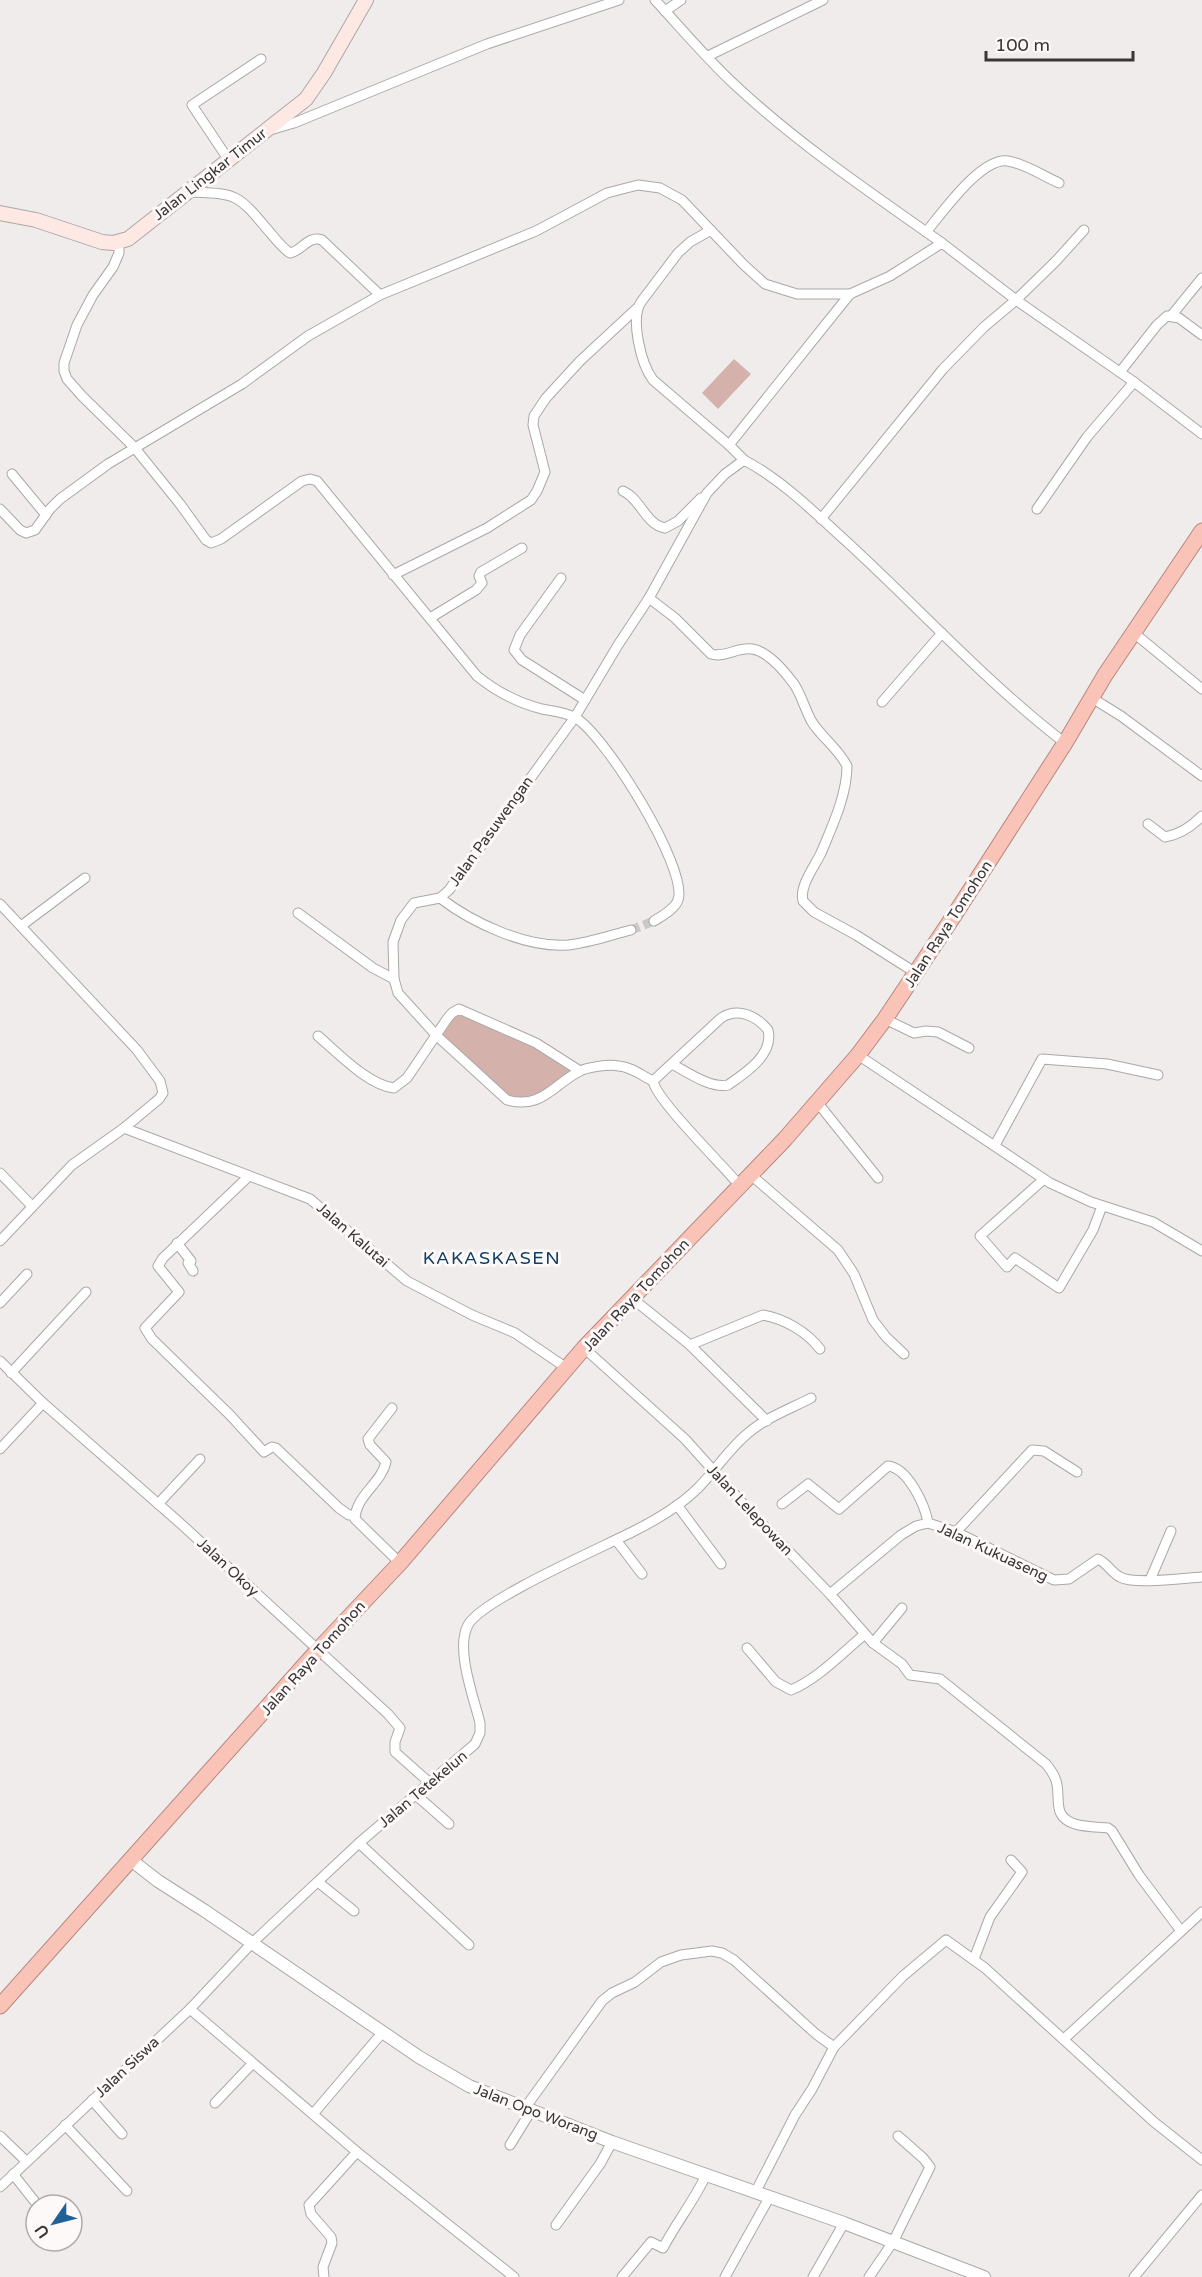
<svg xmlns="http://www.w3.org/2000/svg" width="1202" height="2277" font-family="'Varela Round',sans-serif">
<rect width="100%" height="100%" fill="#f0eceb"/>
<!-- pitch -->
<g fill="#d4b2ab">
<path d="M734 359 751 374 718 409 702 393Z"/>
<path d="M452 1013 485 1019 580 1071 544 1096 507 1100 437 1036Z"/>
</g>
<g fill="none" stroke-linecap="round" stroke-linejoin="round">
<!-- minor-tunnel -->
<path stroke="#cbc8c7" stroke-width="9" stroke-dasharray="9 4.5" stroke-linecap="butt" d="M631 930 654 921"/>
<defs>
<g id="minor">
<path d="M655 0C681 28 706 58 734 84 798 144 871 193 942 243"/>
<path d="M665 11 681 0"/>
<path d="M708 56 823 0"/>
<path d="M270 130 294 123 487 44 619 0"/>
<path d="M228 159 192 105 261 59"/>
<path d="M188 192C236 194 236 192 267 229 274 237 281 247 290 253 302 251 308 235 322 240L380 295"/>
<path d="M711 230 690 242 678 253 641 302C630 319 641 364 653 380L729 445"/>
<path d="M926 232C943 212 981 157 1008 161 1026 164 1043 176 1059 183"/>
<path d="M119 243V253L113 267 93 295 77 325 64 363V371L67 379 82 396 134 447 180 504 206 540 211 543 221 539 302 481 310 479 317 481 477 676C497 692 518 703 542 709 553 711 564 712 574 717 603 731 689 869 678 900 675 909 662 916 654 921"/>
<path d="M1171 316 1202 278"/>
<path d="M1120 372 1157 325 1167 316 1179 318 1202 335"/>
<path d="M744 460 729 445 850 294 890 276 942 243 1016 300 1134 382 1202 434"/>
<path d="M12 474 46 515"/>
<path d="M623 491C641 499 645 524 665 528L678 521 701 498"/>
<path d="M0 509 20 530 26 533 35 530 50 509 60 499 108 464 242 384 308 336 380 295 536 231 607 193 638 185 660 188 682 200 744 265 765 284 797 294H850"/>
<path d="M1037 509 1087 437 1134 382"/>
<path d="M821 519 943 369 984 327 1016 300 1056 261 1084 230"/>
<path d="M393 575 487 528 531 500 537 491 545 472 533 425 534 416 546 398 580 361 636 309"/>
<path d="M561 578 520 635 514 650 522 660 585 700"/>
<path d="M649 598 675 618 711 654C725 658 737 647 752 649 768 651 785 672 794 684 802 696 805 710 812 722 822 738 838 748 847 766 847 795 832 827 821 853 815 866 799 886 803 901L814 912 856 935 916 973"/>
<path d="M430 618 476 590 482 583 479 576 481 572 522 548"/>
<path d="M1134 633 1202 689"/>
<path d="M1092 698 1121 716 1202 776"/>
<path d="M882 702 942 633"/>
<path d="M1148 824 1165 837C1180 835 1192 826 1202 816"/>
<path d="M440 898C473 923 526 948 568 945 589 943 611 935 631 930"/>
<path d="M0 904 137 1050 160 1081 163 1093 159 1099 124 1128 72 1165 0 1241"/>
<path d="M298 913 373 968 394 979"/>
<path d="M21 926 85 878"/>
<path d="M885 1019 914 1033 926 1031 938 1032 969 1048"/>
<path d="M318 1036C338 1053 368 1085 394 1088L407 1078 447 1019 452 1013 459 1009 536 1043 580 1071"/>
<path d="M858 1055 1050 1183 1091 1202 1153 1222 1202 1251"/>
<path d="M653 1081 721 1018C738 1007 757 1016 768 1030 774 1054 747 1072 728 1085 711 1089 687 1072 672 1064"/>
<path d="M817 1102 878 1178"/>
<path d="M124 1128 310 1199 407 1281 472 1315 515 1333 568 1369"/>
<path d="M995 1145 1042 1059 1107 1064 1158 1075"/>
<path d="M0 1173 32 1206"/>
<path d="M751 1175 838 1250 854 1274 873 1320 886 1337 904 1354"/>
<path d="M249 1176 163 1258 158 1266 179 1292 145 1328 152 1339 230 1415 264 1452 272 1447 276 1448 339 1508 349 1515H355"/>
<path d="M1044 1179 980 1236 1007 1267 1015 1258 1059 1288 1093 1230 1102 1206"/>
<path d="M740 1186C724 1166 656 1100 653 1081 642 1076 632 1067 619 1066 608 1064 587 1067 578 1072 551 1087 541 1109 507 1100L437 1036 398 993 394 979 393 942 401 920 414 903 440 898 449 890 575 717 618 645 649 598 707 493 725 474 744 460C782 480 815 513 847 542 920 609 987 683 1065 743"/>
<path d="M177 1243 191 1261 188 1263 193 1271"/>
<path d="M633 1299 690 1345 767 1421"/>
<path d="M0 1303 27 1274"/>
<path d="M690 1345 763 1315C785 1319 807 1332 820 1349"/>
<path d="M584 1348 685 1439 747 1508 830 1594 873 1643 902 1664 910 1675 940 1679 1046 1764C1051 1770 1056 1777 1057 1785 1060 1801 1053 1817 1075 1824 1085 1827 1097 1827 1108 1828L1112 1831 1139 1875 1181 1931"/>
<path d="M0 1361 43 1403 180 1523 388 1714 400 1728 395 1742V1752L430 1783"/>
<path d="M11 1373 86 1292"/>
<path d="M392 1408 368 1439 370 1445 386 1462C381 1484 356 1495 355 1519L400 1563"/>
<path d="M0 1449 43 1403"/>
<path d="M158 1504 200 1459"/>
<path d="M782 1504 808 1484 839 1509 888 1466C908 1468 925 1505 928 1523"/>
<path d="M677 1505 721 1564"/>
<path d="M956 1532 1032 1450 1044 1451 1077 1472"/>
<path d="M616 1540 642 1574"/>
<path d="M1150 1580 1171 1531"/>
<path d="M830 1594 901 1535 916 1526 928 1523 956 1532 1054 1580 1069 1579 1098 1559C1107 1563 1112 1573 1120 1577 1134 1585 1184 1578 1202 1577"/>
<path d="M873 1643 902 1608"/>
<path d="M747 1648 776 1682 791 1690C818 1679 842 1653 865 1634"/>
<path d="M416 1795 449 1824"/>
<path d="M359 1843 469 1945"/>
<path d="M318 1882 354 1911"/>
<path d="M974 1959 990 1917 1022 1872 1011 1860"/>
<path d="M190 2009 357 2152 514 2277"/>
<path d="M1064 2039 1202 1912"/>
<path d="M92 2100 122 2134"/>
<path d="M215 2103 252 2064"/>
<path d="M525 2108 602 2001 612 1993 635 1982 661 1962 681 1955 712 1951 722 1953 734 1960 816 2034 834 2047"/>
<path d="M313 2114 382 2033"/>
<path d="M65 2125 127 2191"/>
<path d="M0 2136 26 2161"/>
<path d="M510 2145 531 2111"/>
<path d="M13 2174 36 2203"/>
<path d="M0 2187 190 2009 251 1944 359 1843 475 1744 480 1733V1723C474 1698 455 1649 468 1625 481 1600 603 1547 634 1531 656 1520 680 1506 698 1488 715 1471 729 1449 747 1434 765 1418 790 1409 811 1398"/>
<path d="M755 2193 795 2115 812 2089 834 2047 903 1976 946 1940 985 1968 1154 2122 1202 2160"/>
<path d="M556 2225 600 2164 612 2142"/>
<path d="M324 2277 323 2267 332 2243 331 2237 311 2214 309 2205 357 2152"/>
<path d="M622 2277 651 2242 663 2248C676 2223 694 2201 706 2175"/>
<path d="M725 2277 769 2198"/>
<path d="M813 2277 844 2223"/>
<path d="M869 2277 893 2242 930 2167 923 2158 898 2136"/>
<path d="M1134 2277 1202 2195"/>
</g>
<path id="tertiary" d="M131 1860 158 1881 205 1911 419 2057 469 2086 612 2142 844 2223 984 2277"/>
<path id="secondary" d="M0 213 36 220 102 242 113 243 128 239 306 99 324 73 366 0"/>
<path id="trunk" d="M0 2006 318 1650 400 1563 584 1348 785 1139 858 1055 885 1019 953 917 1065 743 1105 675 1202 531"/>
</defs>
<!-- minor casing -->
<use href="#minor" stroke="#aba8a7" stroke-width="11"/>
<!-- tertiary casing -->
<use href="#tertiary" stroke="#aba8a7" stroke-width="14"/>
<!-- secondary casing -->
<use href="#secondary" stroke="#aba8a7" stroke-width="16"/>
<!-- trunk casing -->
<use href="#trunk" stroke="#b5887f" stroke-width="17"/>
<!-- minor -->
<use href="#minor" stroke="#fff" stroke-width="9"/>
<!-- tertiary -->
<use href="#tertiary" stroke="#fff" stroke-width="12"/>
<!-- secondary -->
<use href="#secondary" stroke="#fde8e4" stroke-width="14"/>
<!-- trunk -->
<use href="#trunk" stroke="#fac3b8" stroke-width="15"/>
</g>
<g text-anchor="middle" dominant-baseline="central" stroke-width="6" stroke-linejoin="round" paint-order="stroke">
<!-- street labels -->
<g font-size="15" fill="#383636" stroke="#fdf9f9">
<text transform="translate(210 174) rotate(-38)">Jalan Lingkar Timur</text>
<text transform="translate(491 831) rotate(-54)">Jalan Pasuwengan</text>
<text transform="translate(948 924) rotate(-57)">Jalan Raya Tomohon</text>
<text transform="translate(353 1235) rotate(41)">Jalan Kalutai</text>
<text transform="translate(636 1295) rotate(-47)">Jalan Raya Tomohon</text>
<text transform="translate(750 1510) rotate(47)">Jalan Lelepowan</text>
<text transform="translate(993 1552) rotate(25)">Jalan Kukuaseng</text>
<text transform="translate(228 1567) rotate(43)">Jalan Okoy</text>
<text transform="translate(313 1658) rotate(-48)">Jalan Raya Tomohon</text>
<text transform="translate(423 1789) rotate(-40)">Jalan Tetekelun</text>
<text transform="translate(127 2067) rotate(-43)">Jalan Siswa</text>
<text transform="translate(536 2112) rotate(21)">Jalan Opo Worang</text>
</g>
<!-- quarter labels -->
<g font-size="18" letter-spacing="1.5" fill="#113d62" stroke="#fdf9f9">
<text x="492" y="1258">KAKASKASEN</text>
</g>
</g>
<!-- north arrow -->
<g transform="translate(54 2223) rotate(235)"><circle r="28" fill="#fdf9f9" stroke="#aeabab" stroke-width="1.5"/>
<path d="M0-4.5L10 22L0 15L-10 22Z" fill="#216197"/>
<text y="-9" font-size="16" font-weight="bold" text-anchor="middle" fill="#383636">U</text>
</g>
<!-- scale -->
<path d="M986 51v9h147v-9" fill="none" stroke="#383636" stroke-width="3"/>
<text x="995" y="51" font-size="18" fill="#383636" stroke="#fdf9f9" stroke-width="4.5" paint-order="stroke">100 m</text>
</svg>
